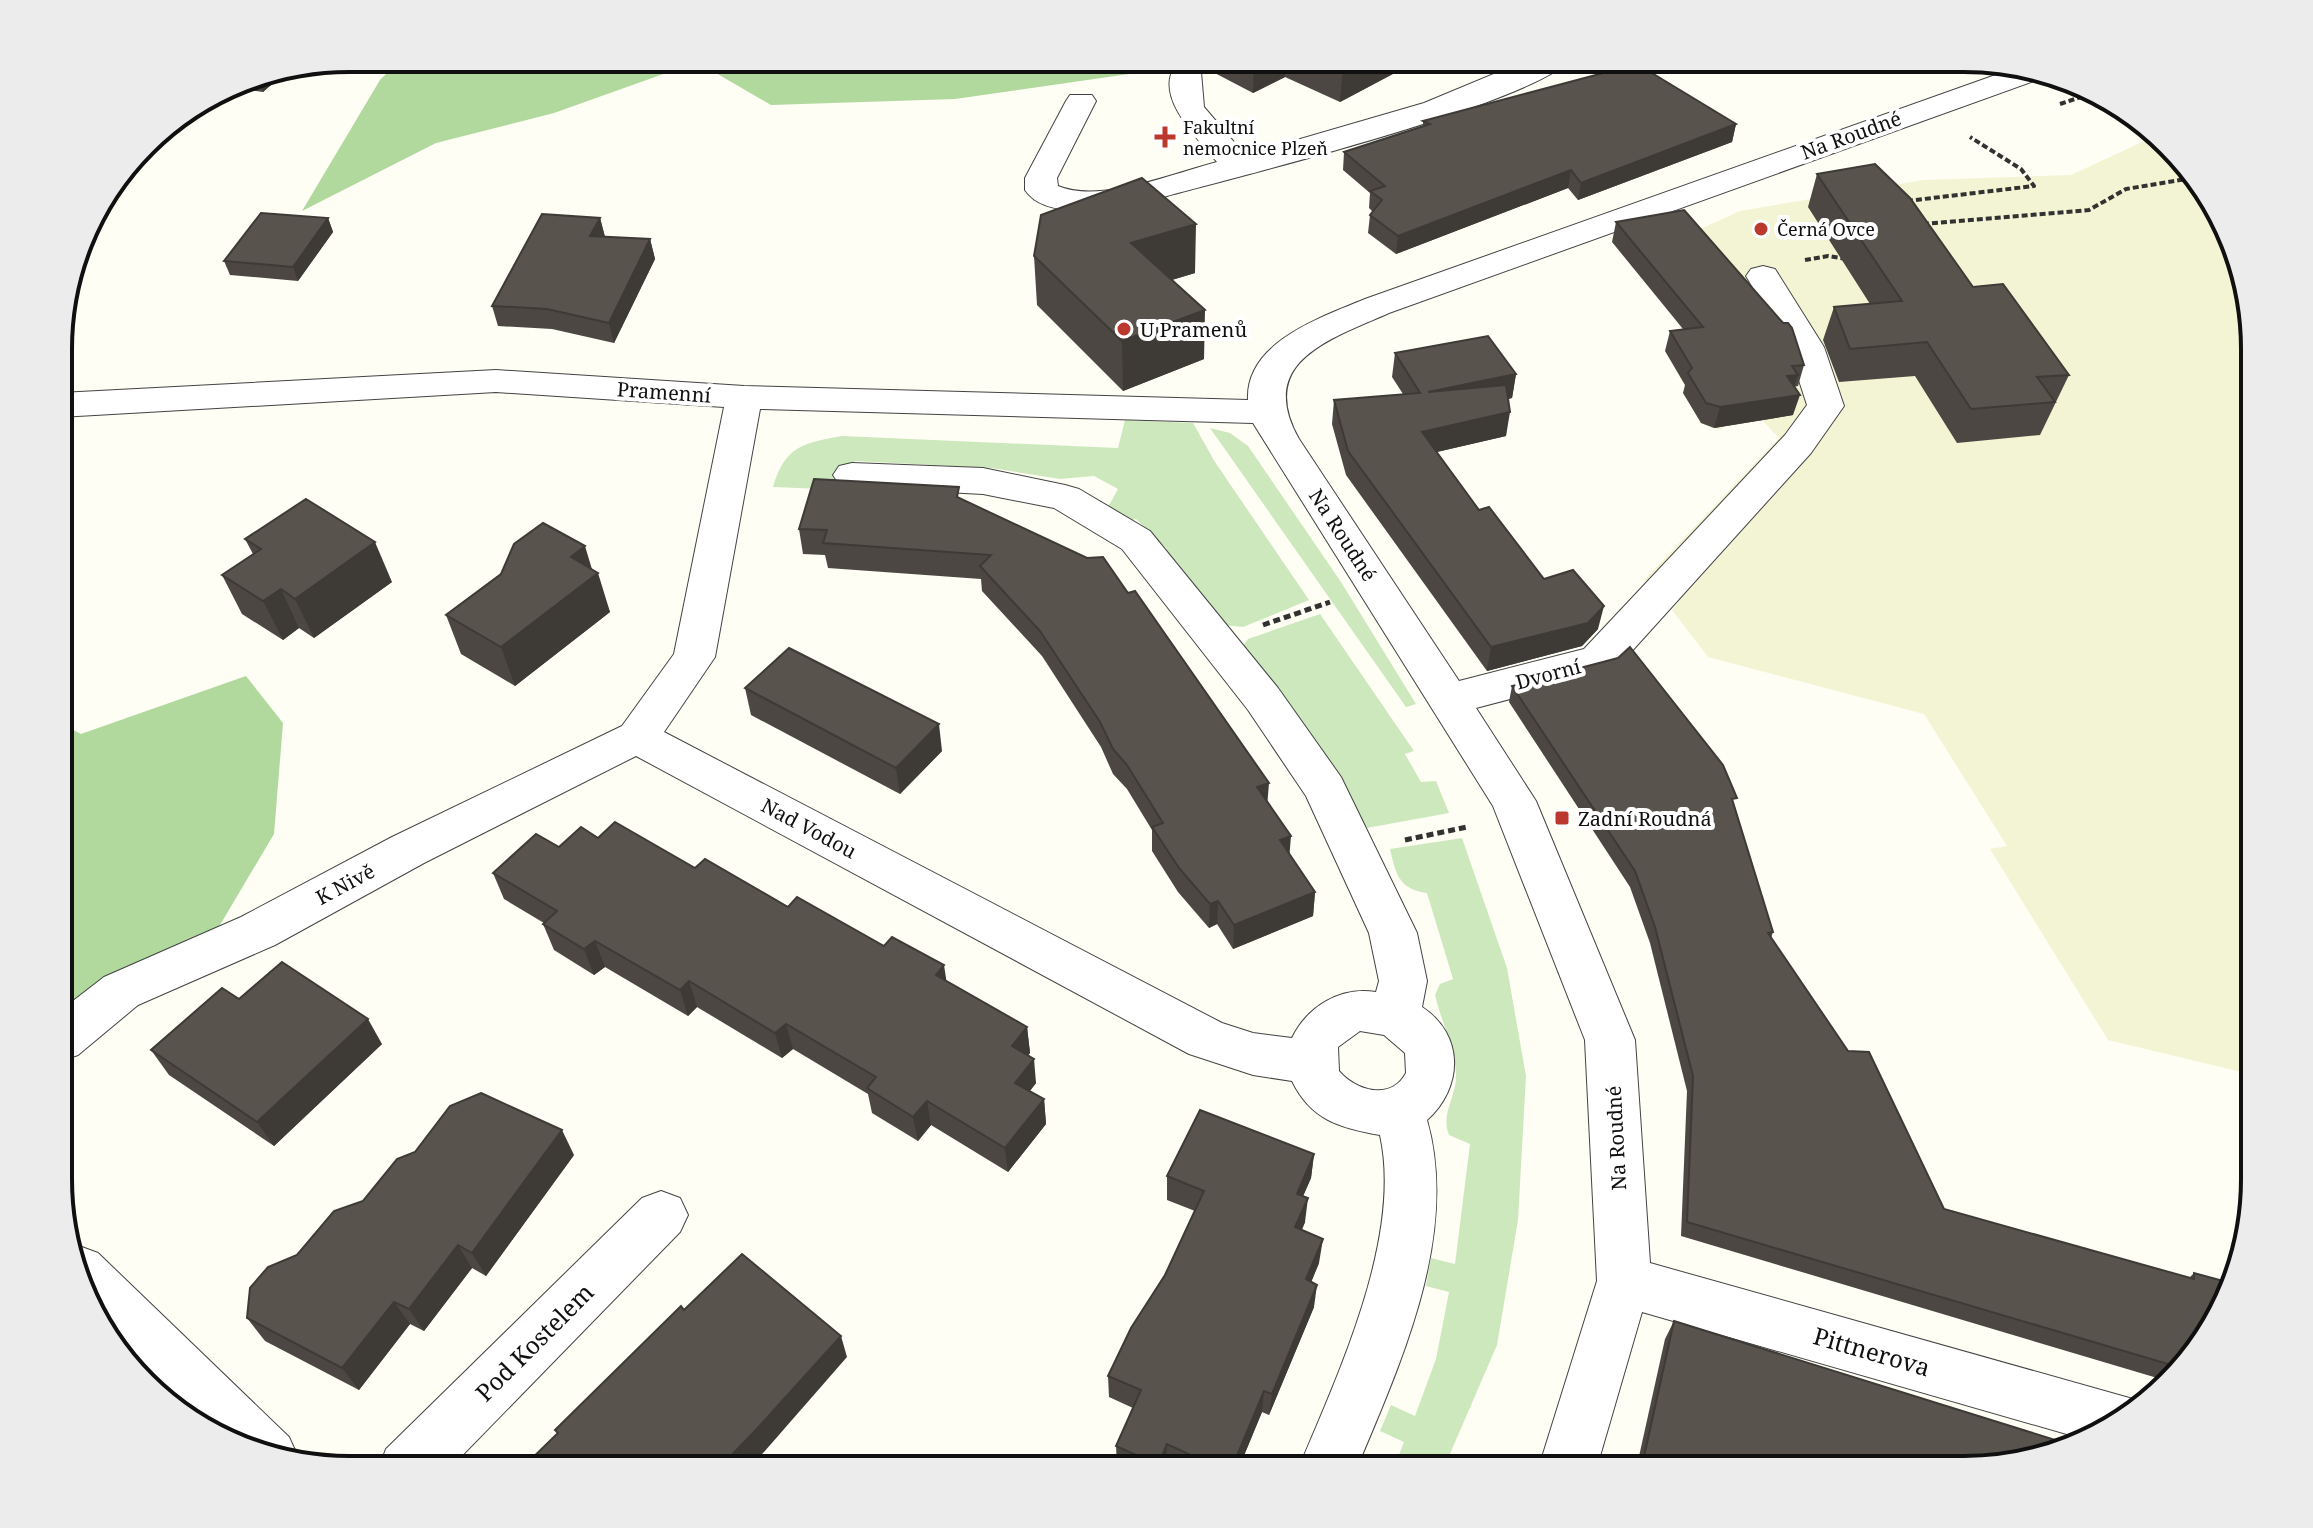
<svg xmlns="http://www.w3.org/2000/svg" width="2313" height="1528" font-family="'Noto Serif',serif">
<rect width="100%" height="100%" fill="#fefef4"/>
<!-- farmland -->
<path fill="#f3f4d4" d="M2153 137 2216 204 2254 330V1075L2108 1040 1990 849 2007 846 1924 714 1708 657 1672 610 1682 597 1644 580 1779 438 1762 420 1725 424 1721 430 1699 423 1703 416 1683 393 1686 388 1665 351 1713 345 1685 236 1740 211 1923 180 2071 175Z"/>
<!-- green -->
<g fill="#cee8be">
<path d="M1125 420 1193 423 1215 462 1309 600 1243 627 1223 625 1176 561 1163 565 1155 554 1167 549 1136 519 1124 522 1108 507 1118 489 1094 476 1060 479 992 468 855 461 846 490 773 487C785 446 803 443 842 436L1118 448Z"/>
<path d="M1210 428 1230 433 1248 446 1341 582 1416 704 1406 707Z"/>
<path d="M1320 614 1414 751 1405 754 1421 782 1436 781 1449 813 1367 828 1242 647 1248 639Z"/>
<path d="M1462 838 1507 968 1526 1076 1518 1220 1497 1345 1443 1470H1393L1404 1442 1380 1431 1391 1405 1415 1416 1436 1359 1449 1292 1426 1286 1431 1258 1455 1264 1470 1144 1449 1135C1440 1113 1457 1097 1456 1074 1455 1046 1441 1022 1435 995L1440 984 1453 979 1427 893C1399 889 1396 875 1390 849Z"/>
</g>
<!-- forest -->
<g fill="#b1d89d">
<path d="M402 58H1128L1129 74 955 99 771 105 697 62 554 113 436 143 302 211 380 80Z"/>
<path d="M246 676 283 723 274 834 217 930 60 1061V723L81 734Z"/>
</g>
<g fill="none" stroke-linecap="round" stroke-linejoin="round">
<defs>
<g id="minor">
<path d="M1532 58H1571C1540 102 1233 178 1167 196 1132 205 1049 226 1025 190V178L1066 101 1070 95H1092L1096 101 1057 178 1058 186C1101 204 1174 173 1217 162 1198 139 1154 97 1175 66H1197L1201 72 1204 107 1245 155 1424 103Z"/>
<path d="M2018 67 2050 72 2048 76 1389 313C1331 339 1255 361 1299 439L1459 681 1584 649 1785 435 1807 405 1788 347 1746 276 1751 269 1763 266 1775 269 1824 347 1844 406 1811 453 1613 672 1476 708 1536 801 1635 1040 1650 1263 2140 1401 2109 1431 2084 1439 1642 1312 1596 1470H1538L1597 1281 1585 1040 1493 806 1253 423 760 409 715 657 664 732 1222 1023 1253 1033 1292 1038C1307 1007 1340 986 1376 992L1379 981 1369 933 1306 796 1248 710 1122 549 1054 508 983 494 852 487 839 484 833 475 839 466 852 463 983 468 1065 485 1079 489 1150 531 1278 688 1341 777 1417 933 1427 981 1422 1007C1465 1035 1463 1088 1427 1120 1460 1236 1400 1364 1356 1470H1298C1337 1376 1403 1238 1380 1135 1340 1128 1311 1120 1292 1081L1253 1075 1189 1054 636 756 424 863 275 945 138 1005 78 1055 60 1061V1011L104 977 241 917 392 837 622 726 674 654 724 407 496 392 60 417V393L496 370 744 386 1248 400C1245 342 1322 317 1365 299ZM1360 1031 1384 1035 1405 1053 1406 1073C1391 1101 1356 1091 1339 1071L1338 1047Z"/>
<path d="M661 1191 680 1198 688 1215 680 1232 448 1470H378L386 1449 642 1198Z"/>
<path d="M79 1246 98 1253 289 1437 298 1457 296 1461 256 1455 197 1426 97 1325 71 1249Z"/>
</g>
</defs>
<!-- minor casing -->
<use href="#minor" stroke="#434343" stroke-width="2"/>
<!-- path-far1 -->
<g stroke="#323232" stroke-width="4" stroke-dasharray="6 3" stroke-linecap="butt">
<path d="M2060 104 2096 92"/>
<path d="M1907 201 2034 186 2021 169 1970 137"/>
<path d="M1923 224 2089 210 2126 189 2192 178"/>
<path d="M1805 260 1828 256 1847 259"/>
</g>
<!-- path -->
<g stroke="#323232" stroke-width="5" stroke-dasharray="7 4" stroke-linecap="butt">
<path d="M1263 625 1330 602"/>
<path d="M1405 840 1467 827"/>
</g>
<!-- minor -->
<use href="#minor" fill="#fff" fill-rule="evenodd"/>
</g>
<!-- wall -->
<g fill="#4c4742">
<path d="M1186 58H1423L1340 102 1285 77 1253 93Z"/>
<path d="M288 70 263 92 227 87 238 80Z"/>
<path d="M1423 121 1736 124 1732 142 1578 200 1568 188 1396 254 1368 233 1370 215 1373 212 1369 208 1370 193 1343 170 1344 152 1423 126Z"/>
<path d="M1817 174 1973 287 2069 375 2040 435 1957 443 1915 376 1839 382 1823 340 1834 307 1870 304 1808 207Z"/>
<path d="M328 218 333 232 298 281 230 275 224 261Z"/>
<path d="M600 218 605 237 650 239 655 259 614 343 552 329 498 326 492 306Z"/>
<path d="M1616 222 1804 365 1798 386 1794 387 1793 415 1714 428 1701 423 1683 393 1685 385 1665 351 1670 331 1683 329 1612 242Z"/>
<path d="M1034 256 1195 273 1172 280 1204 359 1123 391 1037 305Z"/>
<path d="M1395 353 1516 374 1512 398 1508 399 1506 436 1437 452 1479 510 1544 579 1598 629 1582 646 1487 671 1346 475 1332 424 1334 400 1403 394 1392 377Z"/>
<path d="M961 498 1268 802 1290 855 1315 892 1313 916 1233 949 1217 924 1209 928 1178 892 1152 851V830L1127 789 1113 774 1101 747 1042 656 982 591 981 579 828 568 825 555 803 554 799 529Z"/>
<path d="M245 539 392 582 314 638 299 628 283 640 242 614 222 575 253 554Z"/>
<path d="M592 570 610 612 515 686 461 654 446 615Z"/>
<path d="M1512 686 1734 804 1773 932 1771 938 1944 1209 2189 1278 2194 1273 2206 1341 2164 1380 1681 1236 1687 1091 1650 943 1630 887 1509 702Z"/>
<path d="M745 688 942 751 900 794 751 715Z"/>
<path d="M598 838 695 868 884 946 1027 1027 1030 1053 1028 1055 1036 1083 1030 1091 1044 1099 1046 1124 1008 1172 931 1125 918 1141 872 1113 868 1094 793 1049 782 1058 697 1007 688 1016 605 967 594 975 554 950 543 924 544 923 504 899 493 873 559 847Z"/>
<path d="M382 1044 274 1146 169 1075 151 1050Z"/>
<path d="M1314 1154 1311 1178 1303 1196 1305 1222 1302 1230 1319 1263 1311 1282 1314 1307 1269 1415 1262 1412 1238 1470H1178L1167 1465 1165 1470H1124L1117 1467 1116 1446 1133 1408 1109 1397 1108 1376 1165 1275 1195 1211 1167 1200V1176Z"/>
<path d="M574 1155 486 1276 472 1268 424 1331 410 1324 359 1390 265 1341 247 1318Z"/>
<path d="M1674 1321 1983 1469 1636 1470 1665 1339Z"/>
</g>
<!-- shaded-wall -->
<g fill="#3e3a36">
<path d="M1254 58H1286L1285 77 1253 93Z"/>
<path d="M1344 58H1423L1340 102Z"/>
<path d="M288 70 263 92 257 76Z"/>
<path d="M1736 124 1732 142 1578 200 1581 183Z"/>
<path d="M1571 170 1568 188 1396 254 1398 236Z"/>
<path d="M328 218 333 232 298 281 293 267Z"/>
<path d="M600 218 605 237 590 236Z"/>
<path d="M1196 224 1195 273 1131 292V243Z"/>
<path d="M650 239 655 259 614 343 609 323Z"/>
<path d="M1205 310 1204 359 1123 391 1122 341Z"/>
<path d="M1516 374 1512 398 1425 416 1428 392Z"/>
<path d="M1798 375 1791 395 1787 376Z"/>
<path d="M1800 395 1793 415 1714 428 1720 407Z"/>
<path d="M1510 412 1506 436 1419 456 1422 432Z"/>
<path d="M375 542 392 582 314 638 295 599Z"/>
<path d="M585 546 594 576 598 573 610 612 515 686 501 647 571 557Z"/>
<path d="M281 589 299 628 283 640 263 601Z"/>
<path d="M1604 606 1598 629 1582 646 1487 671 1491 647Z"/>
<path d="M939 724 942 751 900 794 896 768Z"/>
<path d="M1269 783 1267 807 1257 787Z"/>
<path d="M1291 836 1289 860 1280 840Z"/>
<path d="M1315 892 1313 916 1233 949 1234 925Z"/>
<path d="M1218 901 1217 924 1209 928 1210 904Z"/>
<path d="M595 941 605 967 594 975 584 949Z"/>
<path d="M944 965 948 991 936 975Z"/>
<path d="M689 981 697 1007 688 1016 680 990Z"/>
<path d="M368 1019 382 1044 274 1146 257 1122Z"/>
<path d="M786 1024 793 1049 782 1058 775 1033Z"/>
<path d="M1027 1027 1030 1053 1015 1071 1012 1046Z"/>
<path d="M1034 1059 1036 1083 1017 1107 1015 1083Z"/>
<path d="M1044 1099 1046 1124 1008 1172 1005 1148Z"/>
<path d="M927 1101 931 1125 918 1141 913 1117Z"/>
<path d="M562 1130 574 1155 486 1276 472 1253Z"/>
<path d="M1314 1154 1311 1178 1294 1217 1297 1194Z"/>
<path d="M1308 1198 1305 1222 1292 1251 1295 1227Z"/>
<path d="M1323 1239 1319 1263 1303 1302 1306 1279Z"/>
<path d="M458 1245 472 1268 424 1331 409 1309Z"/>
<path d="M1317 1285 1314 1307 1269 1415 1272 1394Z"/>
<path d="M394 1302 410 1324 359 1390 342 1368Z"/>
<path d="M841 1336 847 1357 764 1452 746 1470H717Z"/>
<path d="M1264 1391 1262 1412 1238 1470H1231Z"/>
<path d="M1167 1444V1465L1165 1470H1158V1465Z"/>
</g>
<!-- building -->
<g fill="#58534d" stroke="#3e3a36" stroke-width="2">
<path d="M1637 64 1736 124 1581 183 1571 170 1398 236 1370 215 1382 200 1370 191 1385 186 1344 152 1430 124 1423 121Z"/>
<path d="M1875 164 1910 198 1973 287 2003 284 2069 375 2037 377 2055 402 1971 409 1927 342 1850 349 1834 307 1902 301 1817 174Z"/>
<path d="M1142 178 1196 224 1131 243 1205 310 1122 341 1034 256 1041 215Z"/>
<path d="M1684 210 1783 323H1788L1792 328 1804 365 1792 366 1798 375 1787 376 1800 395 1720 407 1706 403 1688 373 1692 368 1670 331 1703 327 1616 222Z"/>
<path d="M261 213 328 218 293 267 224 261Z"/>
<path d="M542 214 600 218 590 236 650 239 609 323 547 309 492 306Z"/>
<path d="M1488 336 1516 374 1428 392 1506 385 1510 412 1422 432 1479 510 1489 507 1544 579 1573 570 1604 606 1588 623 1491 647 1348 451 1334 400 1420 393 1395 353Z"/>
<path d="M814 479 959 487 957 497 1087 558 1103 557 1128 593 1135 591 1269 783 1257 787 1291 836 1280 840 1315 892 1234 925 1218 901 1210 904 1179 868 1152 827 1163 823 1127 765 1113 749 1100 722 1040 631 980 566 991 555 823 543 827 530 799 529Z"/>
<path d="M306 499 375 542 295 599 281 589 263 601 222 575 261 549 245 539Z"/>
<path d="M543 523 585 546 571 557 598 573 501 647 446 615 501 574 514 544Z"/>
<path d="M1630 647 1723 765 1737 798 1732 799 1773 932 1768 933 1848 1051 1869 1052 1944 1209 2194 1279V1273L2234 1284 2206 1341 2178 1367 1687 1222 1693 1076 1655 927 1635 871 1512 686 1618 658Z"/>
<path d="M789 648 939 724 896 768 745 688Z"/>
<path d="M615 822 695 868 705 859 788 907 797 897 884 946 892 937 944 965 936 975 1027 1027 1012 1046 1034 1059 1015 1083 1044 1099 1005 1148 927 1101 913 1117 867 1088 876 1077 786 1024 775 1033 689 981 680 990 595 941 584 949 543 924 557 911 493 873 536 834 559 847 581 827 598 838Z"/>
<path d="M282 962 368 1019 257 1122 151 1050 222 988 239 999Z"/>
<path d="M481 1093 562 1130 472 1253 458 1245 409 1309 394 1302 342 1368 247 1318 250 1288 268 1267 297 1255 334 1211 363 1201 397 1159 415 1152 450 1106Z"/>
<path d="M1200 1110 1314 1154 1297 1194 1308 1198 1295 1227 1323 1239 1306 1279 1317 1285 1272 1394 1264 1391 1231 1470H1223L1167 1444 1158 1465 1116 1446 1141 1390 1108 1376 1131 1328 1165 1275 1204 1191 1167 1176Z"/>
<path d="M742 1254 841 1336 755 1431 717 1470H520L558 1433 555 1430 681 1306 684 1310Z"/>
<path d="M1674 1321 2068 1444 1983 1469 1641 1470Z"/>
</g>
<!-- markers -->
<g fill="#bb382d" stroke="#fff" stroke-width="3">
<path d="M1161 125h8v8h8v8h-8v8h-8v-8h-8v-8h8z"/>
<circle cx="1761" cy="229" r="8"/>
<circle cx="1124" cy="329" r="8"/>
<rect x="1554" y="810" width="16" height="16" rx="4"/>
</g>
<g text-anchor="middle" dominant-baseline="central" stroke-width="8" stroke-linejoin="round" paint-order="stroke">
<!-- far-poi labels -->
<g font-size="18" fill="#101010" stroke="#fff" text-anchor="start">
<text x="1183" y="127">Fakultní<tspan x="1183" dy="21">nemocnice Plzeň</tspan></text>
<text x="1777" y="229">Černá Ovce</text>
</g>
<!-- street labels -->
<g font-size="20" fill="#101010" stroke="#fff">
<text transform="translate(1851 135) rotate(-20)">Na Roudné</text>
<text transform="translate(664 392) rotate(4)">Pramenní</text>
<text transform="translate(1343 535) rotate(57)">Na Roudné</text>
<text transform="translate(1548 674) rotate(-15)">Dvorní</text>
<text transform="translate(809 828) rotate(28)">Nad Vodou</text>
<text transform="translate(345 884) rotate(-28)">K Nivě</text>
<text transform="translate(1616 1138) rotate(-93)">Na Roudné</text>
</g>
<!-- poi labels -->
<g font-size="20" fill="#101010" stroke="#fff" text-anchor="start">
<text x="1140" y="329">U Pramenů</text>
<text x="1578" y="818">Zadní Roudná</text>
</g>
<!-- near-street labels -->
<g font-size="24" fill="#101010" stroke="#fff">
<text transform="translate(534 1342) rotate(-45)">Pod Kostelem</text>
<text transform="translate(1872 1351) rotate(16)">Pittnerova</text>
</g>
</g>
<!-- crop -->
<path d="M0 0H2313V1528H0ZM349 72H1964A277 277 0 0 1 2241 349V1179A277 277 0 0 1 1964 1456H349A277 277 0 0 1 72 1179V349A277 277 0 0 1 349 72Z" fill="#ececec" fill-rule="evenodd"/>
<path fill="none" stroke="#101010" stroke-width="4" d="M349 72H1964A277 277 0 0 1 2241 349V1179A277 277 0 0 1 1964 1456H349A277 277 0 0 1 72 1179V349A277 277 0 0 1 349 72Z"/>
</svg>
